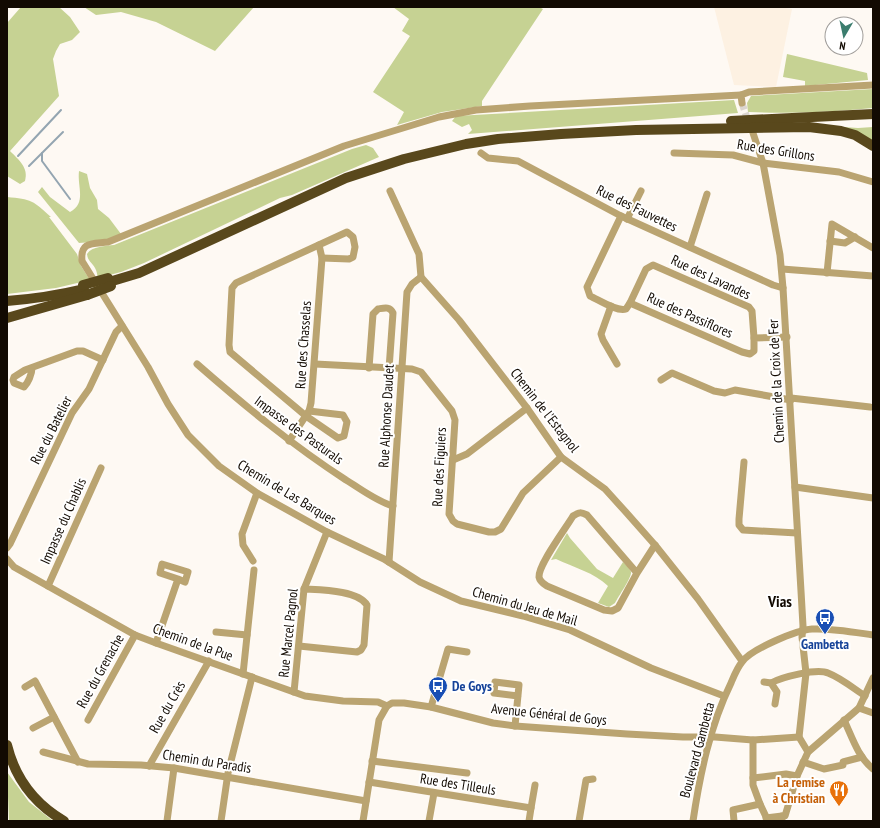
<svg xmlns="http://www.w3.org/2000/svg" width="880" height="828" font-family="'PT Sans Narrow',sans-serif">
<rect width="100%" height="100%" fill="#fef9f3"/>
<!-- built -->
<path fill="#fdf1e2" d="M714 7H779L792 9 776 87 734 85Z"/>
<!-- green -->
<g fill="#c6d293">
<path d="M21 7H59L70 17 80 32 72 40 60 44 56 51 53 59 59 96 10 151C19 160 29 168 25 181L20 184 7 176V23Z"/>
<path d="M84 7H254L215 51 156 22 121 12 96 15Z"/>
<path d="M393 7H539L543 9 482 101V106L442 112 397 125 404 112 373 92 410 36 402 31 409 19Z"/>
<path d="M787 54 867 73 868 80 805 86V81L783 77Z"/>
<path d="M873 89V108C832 112 789 114 748 112L747 103 751 96Z"/>
<path d="M734 100 738 113 468 134 472 130 469 124 462 127 452 121 456 116Z"/>
<path d="M830 126 858 128 873 127V142Z"/>
<path d="M366 145 373 148 379 157 292 195 280 198 144 263 121 272 98 278C97 275 97 271 95 268 92 262 88 262 87 254 92 246 106 246 114 245L352 149Z"/>
<path d="M79 171 87 174 90 188 97 200 98 209 109 218 121 234 106 241 79 243 38 192 42 187 50 197 70 212C87 203 77 187 79 171Z"/>
<path d="M7 197C31 199 34 201 51 217H49L77 254 81 266 90 280 56 288 7 294Z"/>
<path d="M567 533 570 538 597 569 613 578 623 562C626 565 630 569 631 572 632 577 618 597 615 603L609 607 598 603 608 586C595 573 573 567 556 559L551 560Z"/>
<path d="M7 772 29 802 53 821H9Z"/>
</g>
<g fill="none" stroke-linecap="round" stroke-linejoin="round">
<!-- stream -->
<g stroke="#94a5b1" stroke-width="2">
<path d="M42 153V161L70 199"/>
<path d="M18 156 61 110"/>
<path d="M29 166 63 132"/>
</g>
<!-- minor-tunnel -->
<path stroke="#dbd5cf" stroke-width="7" stroke-dasharray="7 3.5" stroke-linecap="butt" d="M742 103 749 124"/>
<!-- minor -->
<g stroke="#baa471" stroke-width="7">
<path d="M742 103 741 95 749 92 873 85"/>
<path d="M753 133 763 163 780 255 783 288 801 591 803 626 802 637 806 673 799 737 808 752"/>
<path d="M481 153 488 158 518 161 621 216 773 285 783 288"/>
<path d="M674 153 733 155 763 163 839 172 873 182"/>
<path d="M390 191 419 254 421 277 459 320 527 408 561 457 605 489 624 510 655 545 698 599 742 661"/>
<path d="M621 216 587 287 590 296C599 300 617 312 626 309L630 303 742 352 750 354 754 351V338L787 337"/>
<path d="M627 219 641 191"/>
<path d="M830 241 845 243 855 237"/>
<path d="M690 247 707 194"/>
<path d="M782 269 873 276"/>
<path d="M827 273 832 224 873 248"/>
<path d="M630 303 646 269 653 265 749 307 752 311 754 338"/>
<path d="M611 306 601 334 603 340 617 364"/>
<path d="M197 364C245 406 292 445 346 480 361 489 376 501 393 506"/>
<path d="M315 364 412 369 421 372 452 411 455 420 449 514 453 521 457 524 489 532H495L501 529 523 493 561 457"/>
<path d="M32 368C32 374 28 383 24 387L14 383 13 380 14 377 25 370 77 351H83L103 360"/>
<path d="M369 368 373 314 378 309C384 308 390 306 393 313L389 369"/>
<path d="M661 380 672 373 714 391 725 393 735 390 791 400"/>
<path d="M791 398 870 407"/>
<path d="M309 411 343 415 347 422 344 436 338 438 306 416 230 352 229 345 232 288 236 283 347 232 353 237 355 247 353 257 349 259 322 258"/>
<path d="M289 441 309 411 311 403 322 258 319 245"/>
<path d="M453 460 467 454 527 408"/>
<path d="M744 462 739 519V525L743 530 797 533"/>
<path d="M795 487 873 498"/>
<path d="M7 548 10 544 72 413 89 389 116 332 122 326"/>
<path d="M7 559 14 567 135 635 156 643 305 696 343 701 378 702 387 706"/>
<path d="M253 561 243 545 242 534 257 493"/>
<path d="M389 562 407 292 412 284 421 277"/>
<path d="M637 573 587 515C581 512 579 512 573 516 566 528 538 565 539 577 540 582 544 584 547 586L604 610 612 611 618 608 637 573 655 545"/>
<path d="M48 586 101 468"/>
<path d="M216 632 247 635"/>
<path d="M156 643 178 579 185 582 188 572 162 564 160 573 178 579"/>
<path d="M299 646 357 652 361 650 364 645 367 605C358 590 320 590 304 589"/>
<path d="M243 674 254 570"/>
<path d="M764 682 771 683 777 692 775 704"/>
<path d="M771 683C782 677 817 668 828 673 841 678 853 688 865 696"/>
<path d="M25 687 35 681 78 762"/>
<path d="M294 692 304 589 327 532"/>
<path d="M724 696 651 668 570 630 523 616 461 601 420 582 384 559 327 532 257 493 219 466 188 435 168 404 148 367 82 261C80 241 93 244 108 242L344 146 439 117 476 110 530 106 741 95"/>
<path d="M431 707 448 649 467 652"/>
<path d="M859 708 873 713"/>
<path d="M88 720 135 635"/>
<path d="M844 720C852 737 858 757 873 769"/>
<path d="M515 726 519 685 495 682 494 693 518 696"/>
<path d="M33 728 54 717"/>
<path d="M753 740V785L760 804 768 821"/>
<path d="M43 752 88 764 141 765 174 768 366 801"/>
<path d="M372 761 467 773"/>
<path d="M803 762 824 769 843 765V762L862 757"/>
<path d="M149 766 209 661"/>
<path d="M753 778 786 774 797 776"/>
<path d="M369 782 531 808 529 821"/>
<path d="M531 808 535 785"/>
<path d="M766 818 782 816"/>
<path d="M167 821 174 768"/>
<path d="M221 821 228 773 252 677"/>
<path d="M363 821 379 720 387 706 392 703H404L431 707 493 723 515 726 627 734 683 737H715L753 740 799 737"/>
<path d="M429 821 434 793"/>
<path d="M579 821 586 780 593 779"/>
<path d="M693 821C700 774 710 726 731 683 734 676 737 668 742 662 751 649 797 630 812 629 832 628 853 632 873 635"/>
<path d="M734 821 733 810 760 804"/>
<path d="M782 821V816H785L797 776 808 752 859 708 873 678"/>
</g>
<!-- highway -->
<g stroke="#59481c" stroke-width="10">
<path d="M731 121 873 114"/>
<path d="M109 282 139 273 346 178 404 159 466 144 498 139 561 134 636 130 809 127 841 131 855 135 873 146"/>
<path d="M7 301C33 299 59 295 84 289"/>
<path d="M7 318 87 295"/>
<path d="M7 745C15 778 35 804 64 821"/>
</g>
<!-- highway-bridge -->
<g stroke="#59481c" stroke-width="10">
<path d="M83 285 108 278"/>
<path d="M87 295 111 286"/>
</g>
</g>
<!-- icons -->
<defs>
<symbol id="bus-pin" viewBox="-11 -11 22 30"><path d="M0 17L-7.5 6A9.5 9.5 0 1 1 7.5 6Z" fill="#1a4fb4" stroke="#fff"/><path d="M-5-6H5V4H4V6H2V4H-2V6H-4V4H-5ZM-3.5-4V0h7V-4ZM-3.5 1.2v1.5H-2V1.2ZM2 1.2v1.5H3.5V1.2Z" fill="#fff"/></symbol>
<symbol id="restaurant-pin" viewBox="-11 -11 22 30"><path d="M0 17L-7.5 6A9.5 9.5 0 1 1 7.5 6Z" fill="#e8710a" stroke="#fff"/><path d="M-5-6h1v4h1v-4h1v4h1v-4h1v5L-1.5 .5V6h-2V.5L-5-1ZM5-6V6H3V1.5H1.5Q1.5-4 5-6Z" fill="#fff"/></symbol>
</defs>
<g fill-rule="evenodd">
<use href="#bus-pin" x="814" y="607" width="22" height="30"/>
<use href="#bus-pin" x="427" y="675" width="22" height="30"/>
<use href="#restaurant-pin" x="828" y="779" width="22" height="30"/>
</g>
<g text-anchor="middle" dominant-baseline="central" stroke-width="4" stroke-linejoin="round" paint-order="stroke">
<!-- street labels -->
<g font-size="14" fill="#120a02" stroke="#fff">
<text transform="translate(776 150) rotate(9)">Rue des Grillons</text>
<text transform="translate(637 208) rotate(26)">Rue des Fauvettes</text>
<text transform="translate(711 277) rotate(25)">Rue des Lavandes</text>
<text transform="translate(690 315) rotate(24)">Rue des Passiflores</text>
<text transform="translate(303 345) rotate(-86)">Rue des Chasselas</text>
<text transform="translate(776 381) rotate(-93)">Chemin de la Croix de Fer</text>
<text transform="translate(545 410) rotate(52)">Chemin de l'Estagnol</text>
<text transform="translate(386 416) rotate(-87)">Rue Alphonse Daudet</text>
<text transform="translate(51 430) rotate(-63)">Rue du Batelier</text>
<text transform="translate(299 430) rotate(36)">Impasse des Pasturals</text>
<text transform="translate(439 467) rotate(-87)">Rue des Figuiers</text>
<text transform="translate(287 492) rotate(31)">Chemin de Las Barques</text>
<text transform="translate(63 521) rotate(-66)">Impasse du Chablis</text>
<text transform="translate(525 606) rotate(16)">Chemin du Jeu de Mail</text>
<text transform="translate(288 633) rotate(-84)">Rue Marcel Pagnol</text>
<text transform="translate(193 642) rotate(20)">Chemin de la Pue</text>
<text transform="translate(100 671) rotate(-61)">Rue du Grenache</text>
<text transform="translate(167 707) rotate(-60)">Rue du Crès</text>
<text transform="translate(549 714) rotate(6)">Avenue Général de Goys</text>
<text transform="translate(697 750) rotate(-75)">Boulevard Gambetta</text>
<text transform="translate(207 761) rotate(9)">Chemin du Paradis</text>
<text transform="translate(458 784) rotate(9)">Rue des Tilleuls</text>
</g>
<!-- transit labels -->
<g font-size="14" font-weight="bold" fill="#164399" stroke="#fff">
<text x="825" y="644">Gambetta</text>
<text x="452" y="686" text-anchor="start">De Goys</text>
</g>
<!-- food labels -->
<g font-size="14" font-weight="bold" fill="#c56008" stroke="#fff" text-anchor="end">
<text x="825" y="782">La remise<tspan x="825" dy="16">à Christian</tspan></text>
</g>
<!-- quarter labels -->
<g font-size="16" font-weight="bold" fill="#120a02" stroke="#fff">
<text x="780" y="601">Vias</text>
</g>
</g>
<!-- border -->
<rect width="880" height="828" fill="none" stroke="#120a02" stroke-width="16"/>
<!-- north arrow -->
<g transform="translate(844 36) rotate(189)"><circle r="19" fill="#ffffff" stroke="#a09d9a"/>
<path d="M0-3L7 15L0 10L-7 15Z" fill="#3b7d6e"/>
<text y="-6" font-size="11" font-weight="bold" text-anchor="middle" fill="#120a02">N</text>
</g>
</svg>
